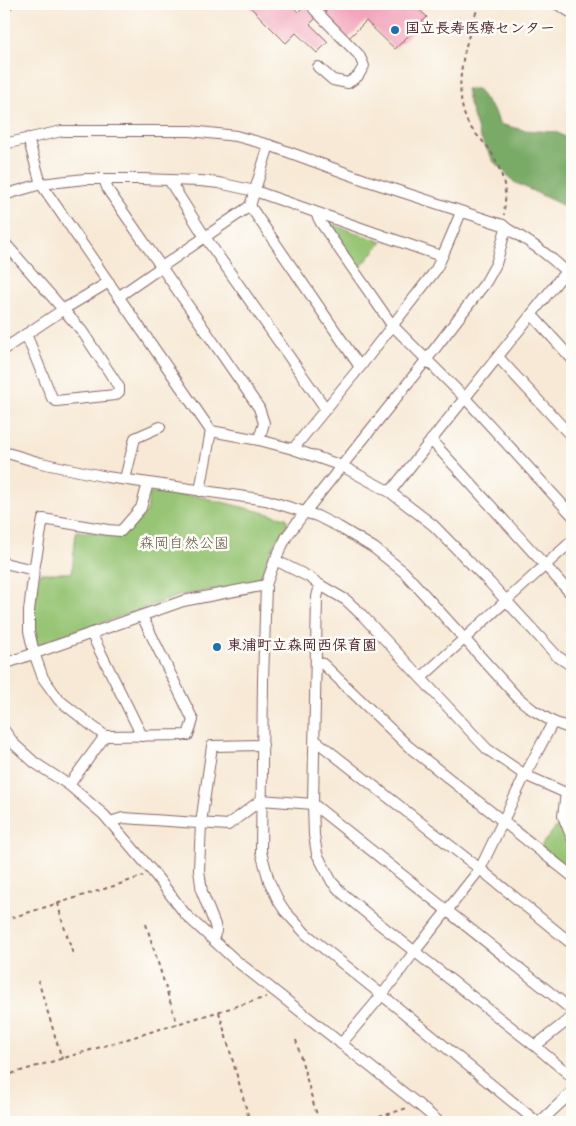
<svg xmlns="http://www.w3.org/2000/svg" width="576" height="1126" font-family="Dekko,'Klee One',sans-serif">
<rect width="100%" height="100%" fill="#fdfcf7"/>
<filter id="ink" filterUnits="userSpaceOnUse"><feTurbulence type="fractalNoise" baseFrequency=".02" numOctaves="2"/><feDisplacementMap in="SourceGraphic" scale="10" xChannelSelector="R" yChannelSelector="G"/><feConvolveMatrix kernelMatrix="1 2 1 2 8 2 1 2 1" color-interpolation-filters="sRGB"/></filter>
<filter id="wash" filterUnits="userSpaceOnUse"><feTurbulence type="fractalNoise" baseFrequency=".0096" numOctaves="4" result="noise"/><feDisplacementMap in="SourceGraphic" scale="20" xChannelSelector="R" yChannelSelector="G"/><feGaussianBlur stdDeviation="1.12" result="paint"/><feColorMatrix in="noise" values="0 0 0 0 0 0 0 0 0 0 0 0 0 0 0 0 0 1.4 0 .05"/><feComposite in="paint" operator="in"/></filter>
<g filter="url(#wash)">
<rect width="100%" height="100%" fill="#f7e9d5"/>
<!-- green -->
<g fill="#97c574" stroke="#707250">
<path d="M328 223 382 242 359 269Z"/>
<path d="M155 492 201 497 286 518 288 525 274 544 265 565 260 582 179 596 39 645 36 642 34 607 40 573H72L76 531 122 536 147 512 149 494Z"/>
<path d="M558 825C572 835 572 853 572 869H570L543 849 542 844Z"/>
</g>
<!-- forest -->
<path fill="#79aa66" stroke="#626448" d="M466 89H477L496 114 499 124 523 130 556 132 572 141V208L564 206 514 182 494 162 480 137 469 103Z"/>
<g id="blocks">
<!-- building -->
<g fill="#f3a5bd">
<path d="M247 4H290L298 12 306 4H318L310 12 316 18 310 24 328 42 317 53 296 33 286 43Z"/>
<path d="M333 4H337L340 7 343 4H413L427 17 395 49 366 21 347 40 322 15Z"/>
</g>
</g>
</g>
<g filter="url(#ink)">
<use href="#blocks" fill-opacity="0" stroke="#876666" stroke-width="1"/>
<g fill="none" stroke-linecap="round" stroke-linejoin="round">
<defs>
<g id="minor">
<path d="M557 4 572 13"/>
<path d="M4 7 8 4"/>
<path d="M314 9 359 55 364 66 358 76 348 83 333 80 318 67"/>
<path d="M28 138 41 184 211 431 259 440 293 449 342 466 390 492 566 271 572 265"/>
<path d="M4 144 62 131H190L236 136 269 145 365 180 503 225 506 228C531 242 553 257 572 278"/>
<path d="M269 145 250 206 360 367"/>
<path d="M104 179 108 190 259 408 264 423 259 440"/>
<path d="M169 180 205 237 326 409"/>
<path d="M4 195 41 184 85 179H140L200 181 219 183 255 191 441 256"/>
<path d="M316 213 321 223 392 325 465 398 572 515"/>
<path d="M506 228 496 264 486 282 427 359 305 512 287 536 275 560 266 585 263 681 261 852 269 881 279 902 285 911 306 934 382 995 537 1122"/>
<path d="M4 242 82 331 119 387V392L115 395 56 401 52 398 26 334"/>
<path d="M118 297 250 206"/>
<path d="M532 315 572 359"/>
<path d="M4 349 64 309 109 282"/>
<path d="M498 357 572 437"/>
<path d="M431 440 572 595"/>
<path d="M293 449 360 367 435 271C445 252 453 232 461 212"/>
<path d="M4 452 41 463 107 477 266 500 317 516 339 527 374 548 404 572 517 697 533 710 553 722 572 729"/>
<path d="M125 479 135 438 160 427"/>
<path d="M200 491 211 431"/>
<path d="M390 492 433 525 490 583 557 656 572 666"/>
<path d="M275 560 309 577 320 585 317 597 313 804 314 835 317 854 332 882 341 892 377 922 535 1046 572 1077"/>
<path d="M4 563 34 570"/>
<path d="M320 585 346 600 362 615 487 749 525 775 566 793 572 794"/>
<path d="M142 616 193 720 188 735 105 736 59 700 43 678 34 653 29 631V611L34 570 43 519 108 530 121 531 141 508 148 483"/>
<path d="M91 633 142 736"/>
<path d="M316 661 323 664 408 746 572 876"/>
<path d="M4 664 183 601 266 585"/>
<path d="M421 678 572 541"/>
<path d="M4 730 15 745 35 763 69 785 104 815 153 872 186 915 234 959 419 1105 439 1122"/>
<path d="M315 740 480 869 572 944"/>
<path d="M69 785 105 736"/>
<path d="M566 793 563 816 572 838"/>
<path d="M110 822 123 818 228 825 261 800 313 804 572 1010"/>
<path d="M213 939 216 931 215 925 202 892 199 870 201 823 212 746 263 745"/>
<path d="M341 1044 382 995 415 951 480 869 525 775 553 722"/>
<path d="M535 1046 572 1017"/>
<path d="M540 1122 572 1092"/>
</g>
</defs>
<!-- minor casing -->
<use href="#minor" stroke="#876666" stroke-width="12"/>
<!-- path -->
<g stroke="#876666" stroke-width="2" stroke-dasharray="4 4" stroke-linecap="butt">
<path d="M479 4C467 39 452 83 466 119 469 128 481 139 487 146 496 158 504 177 505 192 506 199 504 207 504 215"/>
<path d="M58 903 61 917 74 957"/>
<path d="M4 920 117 885 143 876"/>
<path d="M146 924 177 1024"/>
<path d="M38 980 62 1059"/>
<path d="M219 1012 250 1122"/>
<path d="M296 1040 315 1109 320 1122"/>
<path d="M4 1076 267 997"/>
<path d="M364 1122 407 1108"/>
</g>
<!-- minor -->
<use href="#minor" stroke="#fff" stroke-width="10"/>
</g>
</g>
<!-- markers -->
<g fill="#1f6fb2" stroke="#fdfcf7" stroke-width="2">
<circle cx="395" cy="30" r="5"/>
<circle cx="217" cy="647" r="5"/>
</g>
<g text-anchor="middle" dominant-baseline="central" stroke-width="5" stroke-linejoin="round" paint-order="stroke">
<!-- poi labels -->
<g font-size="15" font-weight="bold" fill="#4a1f2b" stroke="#fdfcf7" text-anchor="start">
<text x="405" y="30">国立長寿医療センター</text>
<text x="227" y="647">東浦町立森岡西保育園</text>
</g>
<!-- park labels -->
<g font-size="15" fill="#655945" stroke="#fdfcf7">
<text x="184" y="545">森岡自然公園</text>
</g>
</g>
<!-- margin -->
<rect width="576" height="1126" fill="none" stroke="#fdfcf7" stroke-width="20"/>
</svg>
